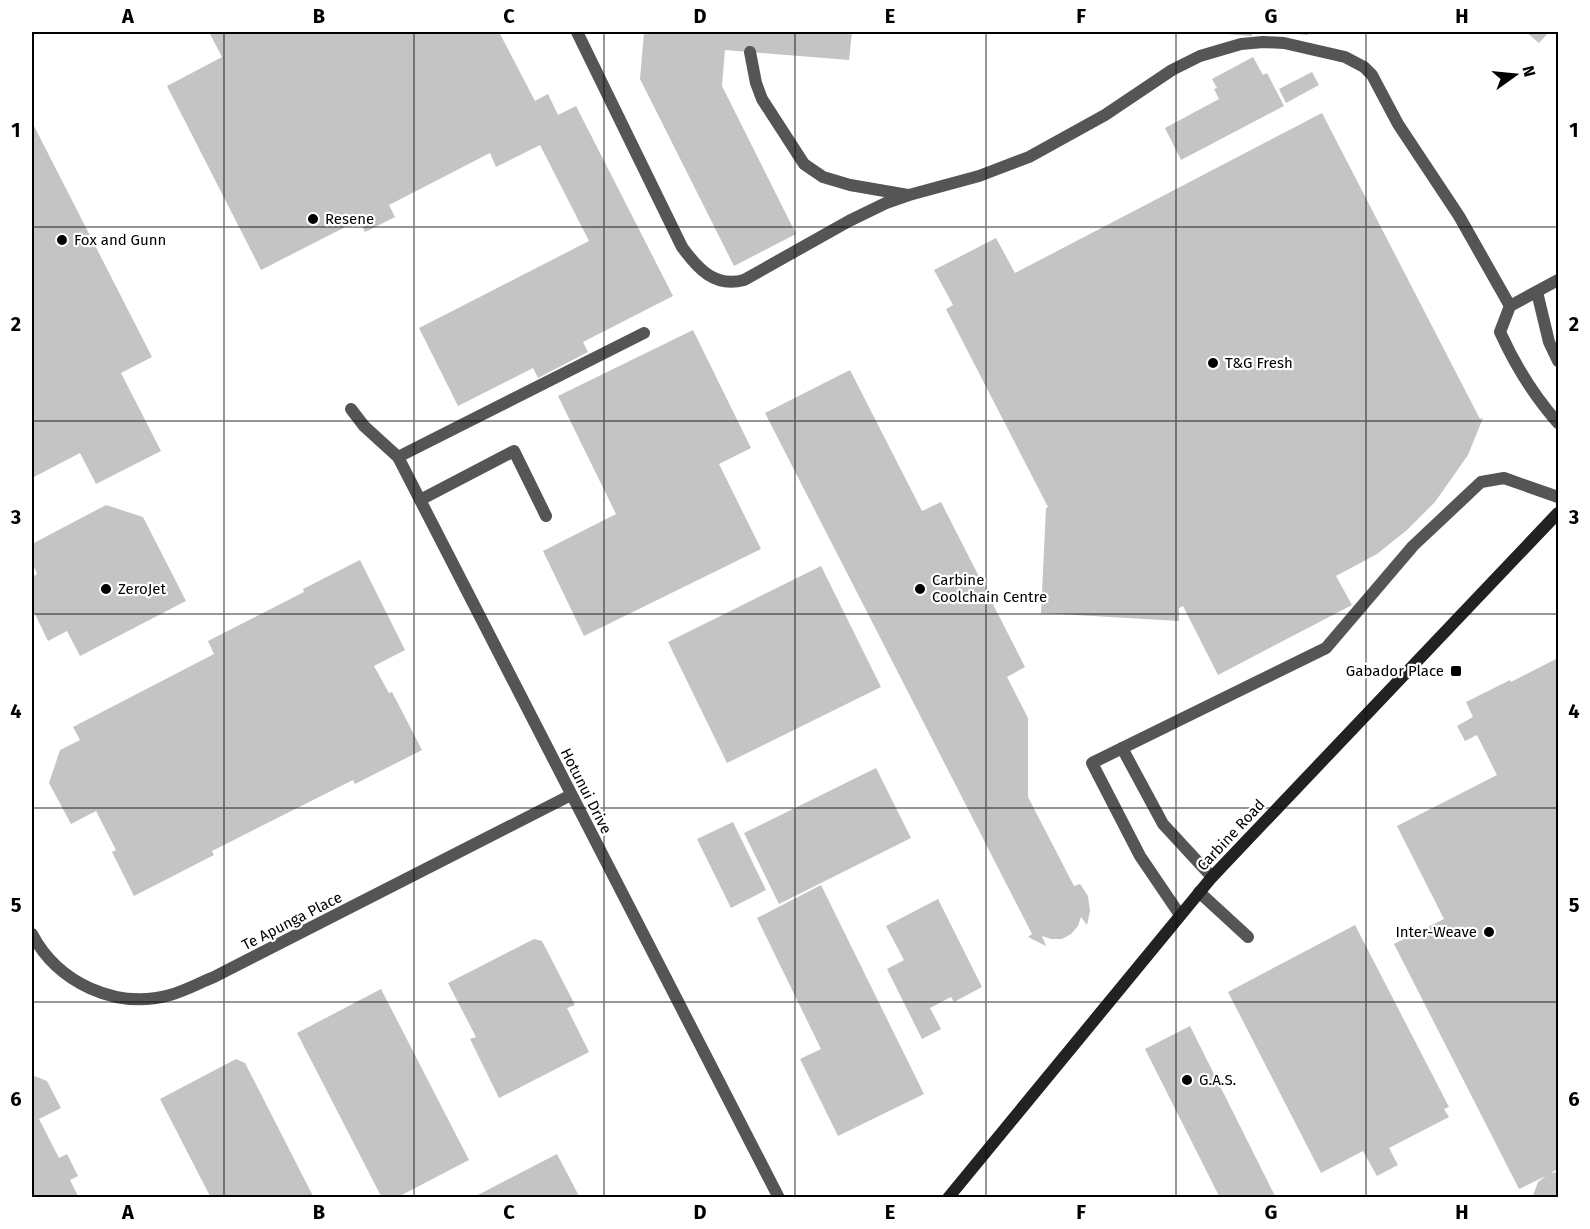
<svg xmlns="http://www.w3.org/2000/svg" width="1590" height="1229" font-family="'Fira Sans',sans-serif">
<rect width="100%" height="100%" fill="#fff"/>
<!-- building -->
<g fill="#c4c4c4">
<path d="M209 32H499L535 101 548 94 558 115 576 106 673 296 583 342 588 352 538 378 533 368 458 406 419 328 589 241 540 145 496 167 490 153 389 205 395 217 365 232 359 220 261 270 167 86 222 57Z"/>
<path d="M644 32H852L849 60 725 50 722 86 796 234 734 266 640 79Z"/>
<path d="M1214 32H1252V36L1214 33Z"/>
<path d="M1286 32H1308V35L1285 33Z"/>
<path d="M1526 32H1549L1539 43Z"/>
<path d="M1253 57 1263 75 1267 73 1284 106 1181 160 1165 128 1219 99 1214 89 1217 88 1212 79Z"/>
<path d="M1312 72 1319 85 1286 103 1279 89Z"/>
<path d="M1322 113 1480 419 1483 418 1468 455 1435 502 1407 530 1377 554 1336 576 1352 605 1218 675 1183 606 1179 608V621L1041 613 1046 508 1048 507 946 309 953 305 934 270 996 238 1015 273Z"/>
<path d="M32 122 152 357 121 373 161 451 96 484 80 453 32 478Z"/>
<path d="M693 330 751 448 719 464 761 549 584 636 543 551 616 514 558 396Z"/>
<path d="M850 370 922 511 941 502 1025 667 1007 677 1028 718V797L1074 886 1080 884 1088 896 1090 911 1087 925 1081 917 1078 926 1071 934 1062 939H1051L1042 936 1046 946 1028 937 1032 934 765 413Z"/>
<path d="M106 505 143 517 186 601 80 656 67 631 48 641 32 608V577L37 574 32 562V544Z"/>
<path d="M360 560 405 650 374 666 389 693 392 692 422 750 355 784 353 780 212 851 214 855 134 896 112 852 116 850 96 811 71 824 49 783 60 750 80 740 73 727 214 654 208 641 304 592 303 589Z"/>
<path d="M821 566 881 687 727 763 668 642Z"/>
<path d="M1558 658V1169L1551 1173 1558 1172V1198H1532L1538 1182 1546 1176 1519 1189 1394 944 1444 919 1397 826 1497 775 1477 735 1465 741 1457 726 1473 717 1466 702 1510 680 1511 682Z"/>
<path d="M876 768 911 838 779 904 744 833Z"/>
<path d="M733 822 766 890 731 908 697 839Z"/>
<path d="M821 885 924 1094 838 1136 800 1059 821 1049 757 918Z"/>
<path d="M938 899 982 987 954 1002 951 997 930 1008 941 1029 922 1039 887 969 904 960 886 926Z"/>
<path d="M1355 925 1449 1107 1444 1109 1449 1117 1389 1148 1398 1165 1377 1176 1363 1151 1321 1173 1228 992Z"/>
<path d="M534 939 542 941 575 1005 567 1008 589 1052 499 1098 470 1039 476 1037 448 983Z"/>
<path d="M381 989 469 1160 396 1198H382L297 1033Z"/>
<path d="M1190 1026 1276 1198H1220L1145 1049Z"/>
<path d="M236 1059 245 1063 314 1198H211L160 1099Z"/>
<path d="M32 1075 47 1081 61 1108 39 1119 59 1158 67 1154 78 1176 70 1180 79 1198H32Z"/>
<path d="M557 1154 580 1198H472Z"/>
</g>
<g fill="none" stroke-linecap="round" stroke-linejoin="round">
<!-- service -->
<g stroke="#555" stroke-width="12">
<path d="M577 32 682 247C698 269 715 288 744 280L849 221 886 203 909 195 979 176 1029 157 1105 115 1172 70 1200 56 1241 44 1263 42 1284 43 1345 57 1364 67 1372 75 1398 124 1459 216 1510 306"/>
<path d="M750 52 756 83 762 99 804 164 823 177 850 185 908 195"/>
<path d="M1558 280 1510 306 1500 332C1515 365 1534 396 1558 423"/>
<path d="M1537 292 1549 342 1558 361"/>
<path d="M398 457 644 333"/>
<path d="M420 500 514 451 546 516"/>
<path d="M1122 748 1163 824 1212 877"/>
<path d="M1199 892 1248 937"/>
<path d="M1180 915 1140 856 1092 763 1326 648 1413 546 1481 482 1504 478 1558 497"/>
</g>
<!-- minor -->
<g stroke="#555" stroke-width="12">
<path d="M351 409 364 426 398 457 779 1198"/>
<path d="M32 934C58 983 116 1010 170 995 185 991 199 983 214 977L571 795"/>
</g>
<!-- secondary -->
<path stroke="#222" stroke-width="12" d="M948 1198 1212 877 1558 513"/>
</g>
<!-- grid -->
<path fill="none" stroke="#000" stroke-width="1.5" stroke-opacity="0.55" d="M224 32V1198M414 32V1198M604 32V1198M795 32V1198M986 32V1198M1176 32V1198M1366 32V1198M32 227H1558M32 421H1558M32 614H1558M32 808H1558M32 1002H1558"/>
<!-- markers -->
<g fill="#000" stroke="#fff" stroke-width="2">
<circle cx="313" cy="219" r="6"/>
<circle cx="62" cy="240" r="6"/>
<circle cx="1213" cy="363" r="6"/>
<circle cx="106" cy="589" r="6"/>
<circle cx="920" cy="589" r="6"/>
<rect x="1450" y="665" width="12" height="12" rx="3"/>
<circle cx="1489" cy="932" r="6"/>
<circle cx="1187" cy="1080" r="6"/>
</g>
<g text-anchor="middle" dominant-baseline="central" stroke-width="4.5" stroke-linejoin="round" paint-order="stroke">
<!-- poi labels -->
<g font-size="15" fill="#000" stroke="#fff" text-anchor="start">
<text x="325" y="219">Resene</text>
<text x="74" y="240">Fox and Gunn</text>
<text x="1225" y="363">T&amp;G Fresh</text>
<text x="932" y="580">Carbine<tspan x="932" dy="17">Coolchain Centre</tspan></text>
<text x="118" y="589">ZeroJet</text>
<text x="1444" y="671" text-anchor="end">Gabador Place</text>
<text x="1477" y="932" text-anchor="end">Inter-Weave</text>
<text x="1199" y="1080">G.A.S.</text>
</g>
<!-- street labels -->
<g font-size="15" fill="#000" stroke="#fff">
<text transform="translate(586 791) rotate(63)">Hotunui Drive</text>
<text transform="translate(1231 835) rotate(-47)">Carbine Road</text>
<text transform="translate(292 921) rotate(-27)">Te Apunga Place</text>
</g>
</g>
<!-- border -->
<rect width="1590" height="1229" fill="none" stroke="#ffffff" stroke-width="66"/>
<!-- north arrow -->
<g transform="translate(1515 75) rotate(75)" stroke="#ffffff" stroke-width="4.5" paint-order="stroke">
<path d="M0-4.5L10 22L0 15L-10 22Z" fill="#000000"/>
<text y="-9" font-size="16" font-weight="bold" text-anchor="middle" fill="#000000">N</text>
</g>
<rect x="33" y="33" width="1524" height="1163" fill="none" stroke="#000" stroke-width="2"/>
<g font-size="20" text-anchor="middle" font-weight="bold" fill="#000">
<text x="128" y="23">A</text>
<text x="319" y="23">B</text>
<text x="509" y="23">C</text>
<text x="700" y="23">D</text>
<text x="890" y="23">E</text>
<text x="1081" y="23">F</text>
<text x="1271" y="23">G</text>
<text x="1462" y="23">H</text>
<text x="16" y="137">1</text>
<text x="1574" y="137">1</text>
<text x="16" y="331">2</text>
<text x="1574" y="331">2</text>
<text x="16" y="524">3</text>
<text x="1574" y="524">3</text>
<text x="16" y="718">4</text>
<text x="1574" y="718">4</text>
<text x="16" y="912">5</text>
<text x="1574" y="912">5</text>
<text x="16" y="1106">6</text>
<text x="1574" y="1106">6</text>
<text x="128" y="1219">A</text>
<text x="319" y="1219">B</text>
<text x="509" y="1219">C</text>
<text x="700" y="1219">D</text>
<text x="890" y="1219">E</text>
<text x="1081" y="1219">F</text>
<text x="1271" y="1219">G</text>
<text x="1462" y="1219">H</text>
</g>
</svg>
